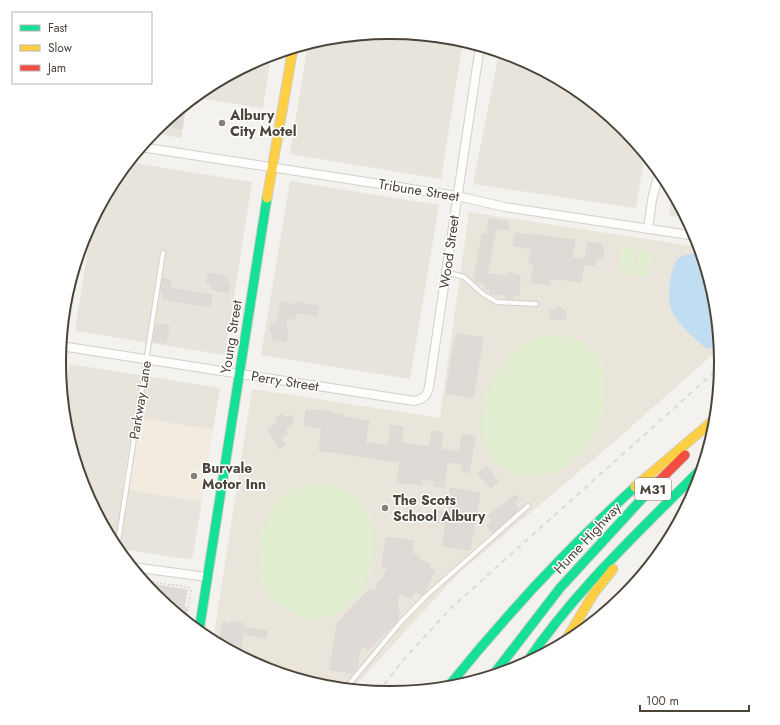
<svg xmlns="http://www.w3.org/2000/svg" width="780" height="725" font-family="Jost,sans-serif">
<rect width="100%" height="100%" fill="#f4f2ee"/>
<!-- residential -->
<g fill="#e7e4dc">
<path d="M390 32 455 38 463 41 441 179 290 154 308 44 326 38Z"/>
<path d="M499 52 517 57 574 88 624 129 645 154 636 208 473 184Z"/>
<path d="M271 55 263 108 204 99 207 88Z"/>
<path d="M186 104 181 138 153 133 156 129Z"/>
<path d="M129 162 252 182 225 355 75 331 92 221 115 179Z"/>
<path d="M290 181 439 205 410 379 261 355Z"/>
<path d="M672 193 685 217 669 215Z"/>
<path d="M70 364 220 388 213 430 134 418 123 489 202 501 193 554 191 558 186 559 117 548 115 546 85 489 66 427 63 402Z"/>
</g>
<!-- commercial -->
<path fill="#f3ebdf" d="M141 418 213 430 202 501 129 490Z"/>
<!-- education -->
<path fill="#eae5da" d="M469 212 699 247 714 298 719 349 614 442 457 575 352 689 325 687 263 668 213 641 252 389 440 418Z"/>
<!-- pitch -->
<g fill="#e1eecf">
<path d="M623 248 636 250 631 275 619 272Z"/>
<path d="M639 250 651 252 647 277 635 275Z"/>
<path d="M548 335C655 332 596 506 513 472 507 469 502 467 497 463 462 433 492 359 528 341 534 338 542 337 548 335Z"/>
<path d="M309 484C409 480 381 620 313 619 302 619 294 615 285 609 277 603 269 597 264 587 251 560 262 511 286 493 292 488 302 486 309 484Z"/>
</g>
<!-- water -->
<path fill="#c0ddf1" d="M692 254 701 255 714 298 718 347 707 349C695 339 680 326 673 313 666 302 669 269 678 259 682 255 686 255 692 254Z"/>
<!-- building -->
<g fill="#dedbd6" stroke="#dcd9d4">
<path d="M186 104 182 129 168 126V119Z"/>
<path d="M489 219 509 222 508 230 496 228 487 274 508 276V272L520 276 519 296 513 295V299H506V295L490 294V289H485V284L474 281 482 234H487Z"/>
<path d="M515 233 575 240 572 258 584 260 581 282 550 278 549 285 531 282 534 264H529L531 249 513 246Z"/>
<path d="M588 242 602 245V247L604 248 603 258H596L595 266 584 264Z"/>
<path d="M208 273 227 277 226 282 230 283 228 293 211 289 212 284 206 283Z"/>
<path d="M163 279 171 280 170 288 212 295 210 307 163 299 164 293H161Z"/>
<path d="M281 302 296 305V302L319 306 317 316 296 312 294 319 287 318 285 329 288 330 286 342 272 339 273 332H270L271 325 274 326 275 323H277Z"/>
<path d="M556 307H561V311H566V319H550V310H556Z"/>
<path d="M161 324 169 326 166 343 154 341 157 326H161Z"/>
<path d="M456 334 483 338 473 398 446 393Z"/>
<path d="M311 410 333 412V414L344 415V417L369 421 365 443 388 446 391 425 403 427 401 443 429 447 432 431 443 433 441 449 459 452 462 435 475 437 469 473 462 471V464L447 462 444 487 434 486 435 481 422 479 421 485 397 482 400 462 319 450 322 428 304 425 306 411 311 412Z"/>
<path d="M282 414 285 418 290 415 294 421 285 430 288 434 281 438 285 444 279 449 268 429 277 423 275 419Z"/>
<path d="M486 467 498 481 491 488 478 474Z"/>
<path d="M451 488 480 493 470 550 442 546 446 524 436 522 438 511 447 512Z"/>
<path d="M515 495 518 499 514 503 519 509 493 533 487 525 492 522 488 516Z"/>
<path d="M386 537 414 541 412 553 419 557 418 559 430 564 429 568 435 570 423 595 414 591 411 598 398 593 397 610H399L398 620 368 650 361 645 356 671 353 670V673L330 670 337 623 368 591 376 590 377 583H379L388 568 382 567Z"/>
<path d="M145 583 187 590 184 607 187 608 185 620 156 596Z"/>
<path d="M231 621 244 624V627L267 631 266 638 243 634 240 655 220 644 223 623 230 624Z"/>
</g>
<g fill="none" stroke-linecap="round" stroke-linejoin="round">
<defs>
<g id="lane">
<path d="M446 272 464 277 483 294 497 302 536 304"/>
<path d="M117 548 163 253"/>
<path d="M345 689 400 623 425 597 528 506"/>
</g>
<g id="street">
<path d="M141 147 457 196 505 207 696 236"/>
<path d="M648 229 652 200 659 172"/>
<path d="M61 346 414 401C424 399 427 396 429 387L480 46"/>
<path d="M132 567 207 577"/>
</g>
<g id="fast">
<path d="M199 631 267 198"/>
<path d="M527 662C576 589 641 530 702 468"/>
<path d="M493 675 560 588 649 491"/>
<path d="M448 687C505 616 567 549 635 487"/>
</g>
<g id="slow">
<path d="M267 198 293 48"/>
<path d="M635 487 715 419"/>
<path d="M564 643 594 593 613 569"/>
</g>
<path id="jam" d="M649 491 685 455"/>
</defs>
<!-- lane casing -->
<use href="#lane" stroke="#d2d0cb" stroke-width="6"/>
<!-- street casing -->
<use href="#street" stroke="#d2d0cb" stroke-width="10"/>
<!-- fast casing -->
<use href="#fast" stroke="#d3cfc5" stroke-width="11"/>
<!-- slow casing -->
<use href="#slow" stroke="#d3cfc5" stroke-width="11"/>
<!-- jam casing -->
<use href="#jam" stroke="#d3cfc5" stroke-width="11"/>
<!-- path -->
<path stroke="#d3d2cc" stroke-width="1.5" stroke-dasharray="2 2" stroke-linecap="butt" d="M144 581 188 587 191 591 186 620"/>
<!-- lane -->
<use href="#lane" stroke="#fdfdfc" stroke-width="4"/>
<!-- street -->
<use href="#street" stroke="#fdfdfc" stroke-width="8"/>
<!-- fast -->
<use href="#fast" stroke="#16e098" stroke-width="9"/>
<!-- slow -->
<use href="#slow" stroke="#ffcf43" stroke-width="9"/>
<!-- jam -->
<use href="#jam" stroke="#f24e42" stroke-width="9"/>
<!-- rail -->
<path stroke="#dbdbda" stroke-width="2" stroke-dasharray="5 5" stroke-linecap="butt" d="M378 692 405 658 451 608 720 367"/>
</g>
<!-- markers -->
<g fill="#868178" stroke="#fff" stroke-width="1.5">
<circle cx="222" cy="123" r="4"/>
<circle cx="194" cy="476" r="4"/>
<circle cx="385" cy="508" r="4"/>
</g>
<g text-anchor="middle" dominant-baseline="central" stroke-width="3" stroke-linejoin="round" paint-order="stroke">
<!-- shield labels -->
<rect fill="#fff" stroke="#817c74" stroke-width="1" x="635" y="478" width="36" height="22" rx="3"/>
<g font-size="13" font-weight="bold" fill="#4b4439">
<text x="653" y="489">M31</text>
</g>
<!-- poi labels -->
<g font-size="14" font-weight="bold" fill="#4b4439" stroke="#fff" text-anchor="start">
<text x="230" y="115">Albury<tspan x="230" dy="16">City Motel</tspan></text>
<text x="202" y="468">Burvale<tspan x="202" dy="16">Motor Inn</tspan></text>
<text x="393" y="500">The Scots<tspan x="393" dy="16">School Albury</tspan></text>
</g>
<!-- street labels -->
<g font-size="14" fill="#4b4439" stroke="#fff">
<text transform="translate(419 190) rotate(9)">Tribune Street</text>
<text transform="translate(449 252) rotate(-82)">Wood Street</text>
<text transform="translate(231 337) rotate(-81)">Young Street</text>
<text transform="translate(285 381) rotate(9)">Perry Street</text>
<text transform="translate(140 400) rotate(-81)">Parkway Lane</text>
<text transform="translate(587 538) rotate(-47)">Hume Highway</text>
</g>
</g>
<!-- crop -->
<path d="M0 0H780V725H0ZM389 39H391A323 323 0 0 1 714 362V363A323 323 0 0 1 391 686H389A323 323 0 0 1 66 363V362A323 323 0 0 1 389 39Z" fill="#fff" fill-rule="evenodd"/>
<path fill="none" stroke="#4b4439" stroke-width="2" d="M389 39H391A323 323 0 0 1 714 362V363A323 323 0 0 1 391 686H389A323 323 0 0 1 66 363V362A323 323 0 0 1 389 39Z"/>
<!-- legend -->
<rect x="12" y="12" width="140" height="72" fill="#ffffff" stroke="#b7b4b0"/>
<rect x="20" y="25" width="20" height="6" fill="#16e098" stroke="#b7b4b0"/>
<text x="48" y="32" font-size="12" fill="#4b4439">Fast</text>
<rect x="20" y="45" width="20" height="6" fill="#ffcf43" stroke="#b7b4b0"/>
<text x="48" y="52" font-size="12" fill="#4b4439">Slow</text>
<rect x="20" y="65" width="20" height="6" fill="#f24e42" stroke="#b7b4b0"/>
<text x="48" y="72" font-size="12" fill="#4b4439">Jam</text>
<!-- scale -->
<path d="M640 705v6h109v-6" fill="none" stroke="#4b4439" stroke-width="2"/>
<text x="646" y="705" font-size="12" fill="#4b4439" stroke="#ffffff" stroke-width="3" paint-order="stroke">100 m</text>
</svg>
